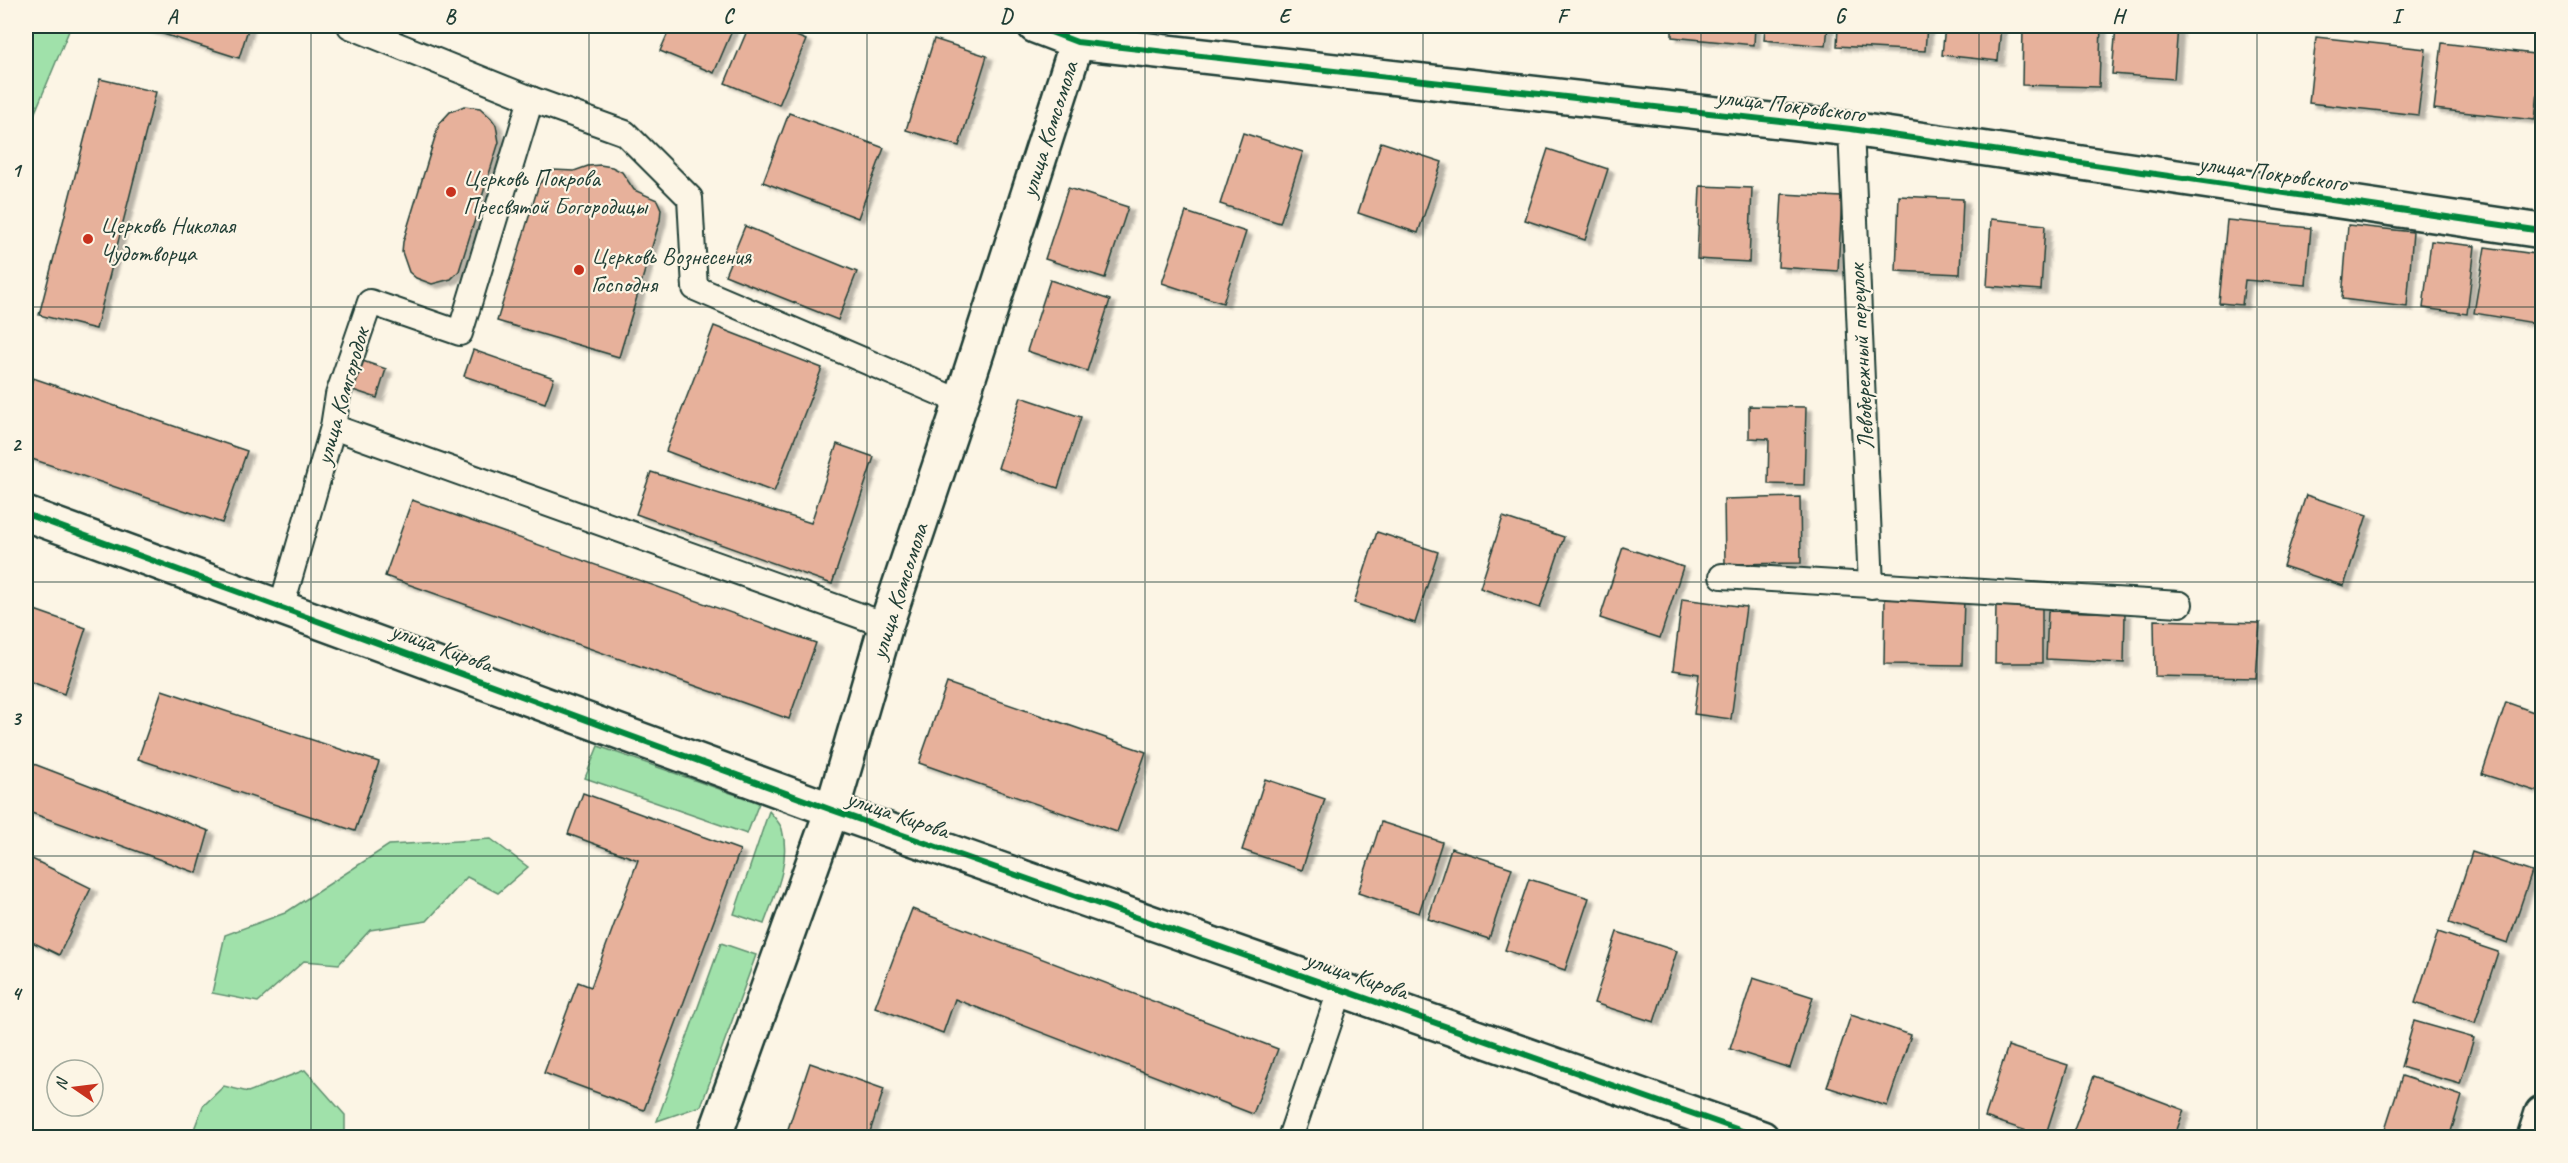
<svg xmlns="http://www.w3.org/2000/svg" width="2568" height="1163" font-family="Caveat,sans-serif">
<defs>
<filter id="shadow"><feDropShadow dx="6" dy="4" stdDeviation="1.5" flood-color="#0004"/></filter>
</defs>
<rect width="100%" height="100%" fill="#fcf5e5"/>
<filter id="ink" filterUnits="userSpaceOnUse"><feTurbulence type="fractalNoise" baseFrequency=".0167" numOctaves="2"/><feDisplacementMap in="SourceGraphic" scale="12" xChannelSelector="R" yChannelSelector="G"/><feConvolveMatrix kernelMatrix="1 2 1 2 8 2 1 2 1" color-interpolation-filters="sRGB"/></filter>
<g filter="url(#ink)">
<!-- green -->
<g fill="#a0e1aa" stroke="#608f6f" stroke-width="1.5">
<path d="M26 26H71L26 134Z"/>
<path d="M598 746 759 803 747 834 585 778Z"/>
<path d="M769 811C773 816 780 823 782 829 791 862 775 894 764 924L734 914Z"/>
<path d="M491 839 528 867 498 893 467 877 427 921 370 930 339 964 304 961 258 1002 212 993 225 935 285 913 389 845Z"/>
<path d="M721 943 756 955 701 1106 657 1121Z"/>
<path d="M305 1070 345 1115V1137H191L203 1106 224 1086 248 1092Z"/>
</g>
<!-- building -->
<g fill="#e7b19b" stroke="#1f3d34" stroke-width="1.5" filter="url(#shadow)">
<path d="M138 26H249L239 58Z"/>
<path d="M671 26H734L714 73 660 51Z"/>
<path d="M749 26H772L806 40 779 105 725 83Z"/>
<path d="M1672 26H1755L1754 45 1672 37Z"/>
<path d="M1765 26H1828L1826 46 1764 40Z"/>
<path d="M1838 26H1927L1925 51 1837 46Z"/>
<path d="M1945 26H2001L1998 61 1942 55Z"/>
<path d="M2023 26H2101L2099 87 2022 85Z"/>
<path d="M2116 26H2178L2174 79 2112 74Z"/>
<path d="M2316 37 2426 49 2418 115 2309 103Z"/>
<path d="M934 39 987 56 959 146 906 130Z"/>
<path d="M2442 43 2542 55 2535 120 2434 109Z"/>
<path d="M100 79 156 92 96 329 39 315Z"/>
<path d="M464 106 480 108 491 118 496 125 499 142 459 271 451 279 432 284 416 278 409 272 402 252 403 242 439 124 450 112Z"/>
<path d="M789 113 884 148 858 218 763 182Z"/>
<path d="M1243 133 1303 152 1280 223 1220 204Z"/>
<path d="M1381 142 1442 162 1418 233 1358 213Z"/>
<path d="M1548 149 1608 169 1585 240 1525 220Z"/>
<path d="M600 165 612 167 622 172 634 190 657 200 661 209 660 220 619 357 497 321 539 184 553 170 574 171 588 166Z"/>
<path d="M1700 186 1752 188 1749 262 1697 259Z"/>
<path d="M1068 188 1128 207 1105 278 1045 259Z"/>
<path d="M1782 194 1842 197 1838 271 1778 267Z"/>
<path d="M1899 196 1963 199 1960 274 1896 271Z"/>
<path d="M1186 212 1246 232 1223 303 1162 283Z"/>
<path d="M1991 219 2045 225 2041 290 1987 286Z"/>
<path d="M2227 220 2311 228 2306 285 2245 280 2242 305 2219 303Z"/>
<path d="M2348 225 2413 232 2407 307 2342 299Z"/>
<path d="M745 226 857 272 838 320 725 275Z"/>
<path d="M2431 241 2475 246 2467 314 2423 308Z"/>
<path d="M2485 247 2542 255V311L2540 324 2474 313Z"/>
<path d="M1050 280 1110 300 1087 371 1027 351Z"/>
<path d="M714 326 822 368 774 492 666 451Z"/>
<path d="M473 350 554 378 545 403 464 376Z"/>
<path d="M357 359 386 369 377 398 347 388Z"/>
<path d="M33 378 247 451 222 523 26 457V400Z"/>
<path d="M1021 397 1081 417 1058 488 998 468Z"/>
<path d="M1749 406 1806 407 1804 485 1768 484 1769 439 1749 438Z"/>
<path d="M837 444 874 457 832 584 636 514 651 472 811 523Z"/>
<path d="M2306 495 2367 515 2344 586 2283 566Z"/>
<path d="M1800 497 1801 563 1725 564 1724 499Z"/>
<path d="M412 500 816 643 789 719 385 576Z"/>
<path d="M1503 517 1564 537 1540 608 1480 588Z"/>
<path d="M1377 532 1438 552 1415 623 1354 603Z"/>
<path d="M1623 547 1683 567 1660 638 1600 618Z"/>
<path d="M1885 598 1964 599 1962 665 1884 664Z"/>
<path d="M1682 599 1746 607 1731 719 1694 714 1699 674 1673 670Z"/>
<path d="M1996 602 2042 604V663H1995Z"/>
<path d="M26 607 86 628 64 694 26 680Z"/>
<path d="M2048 611 2125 613 2124 663 2046 659Z"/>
<path d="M2154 620 2260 623 2256 678 2155 676Z"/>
<path d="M947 683 1146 752 1117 832 919 763Z"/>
<path d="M162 690 379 762 355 831 138 759Z"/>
<path d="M2506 702 2542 715V793L2482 774Z"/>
<path d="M26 761 209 831 197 873 26 811Z"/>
<path d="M1265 779 1325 799 1302 870 1242 850Z"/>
<path d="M583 793 740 850 644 1110 544 1073 578 982 591 987 638 860 568 834Z"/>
<path d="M1381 822 1442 842 1419 913 1358 893Z"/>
<path d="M1451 848 1512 868 1489 939 1428 919Z"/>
<path d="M2472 852 2532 872 2508 943 2449 923Z"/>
<path d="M26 856 91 888 59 955 26 939Z"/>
<path d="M1529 879 1589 898 1565 970 1505 950Z"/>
<path d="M912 909 1278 1049 1253 1114 955 999 943 1033 875 1007Z"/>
<path d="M1617 932 1677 951 1654 1022 1594 1003Z"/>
<path d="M2438 932 2498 952 2475 1023 2415 1003Z"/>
<path d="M1753 978 1813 997 1790 1068 1730 1049Z"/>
<path d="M1851 1015 1911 1035 1887 1106 1827 1087Z"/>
<path d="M2414 1021 2474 1038 2460 1084 2401 1067Z"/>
<path d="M2008 1046 2068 1065 2045 1137 1985 1117Z"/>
<path d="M810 1063 884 1089 868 1138H785Z"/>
<path d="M2094 1076 2184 1110 2174 1138H2071Z"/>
<path d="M2402 1076 2462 1096 2449 1138H2382Z"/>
<path d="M1317 1131 1336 1138H1315Z"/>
</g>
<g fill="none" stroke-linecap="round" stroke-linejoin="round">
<defs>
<g id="service">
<path d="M350 26 531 99 625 133 690 198 695 288 961 402"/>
<path d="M1851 129 1871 586"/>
<path d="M333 427 886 625"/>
<path d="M1722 576 2180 604"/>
<path d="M281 608 333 427 338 395 370 302 460 333 531 99"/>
<path d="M1290 1138 1341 988"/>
</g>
<g id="minor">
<path d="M1035 26 1077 42 1851 129 2542 231"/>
<path d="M26 514 832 810 1762 1138"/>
<path d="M714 1138 832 810 886 625 961 402 1077 42"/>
<path d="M2534 1138 2542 1113"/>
</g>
</defs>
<!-- service casing -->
<use href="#service" stroke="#1f3d34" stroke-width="28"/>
<!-- minor casing -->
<use href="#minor" stroke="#1f3d34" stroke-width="38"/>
<!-- service -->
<use href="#service" stroke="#fcf5e5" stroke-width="24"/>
<!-- minor -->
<use href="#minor" stroke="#fcf5e5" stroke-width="33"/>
<defs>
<g id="cycleway">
<path d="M1035 26 1077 42 1851 129 2542 231"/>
<path d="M26 514 832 810 1762 1138"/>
</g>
</defs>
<!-- cycleway casing -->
<use href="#cycleway" stroke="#fcf5e5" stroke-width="10"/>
<!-- cycleway -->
<use href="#cycleway" stroke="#00873e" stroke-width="6"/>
</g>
</g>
<!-- grid -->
<path fill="none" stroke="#1f3d34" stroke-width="1.5" stroke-opacity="0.55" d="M311 26V1138M589 26V1138M867 26V1138M1145 26V1138M1423 26V1138M1701 26V1138M1979 26V1138M2257 26V1138M26 307H2542M26 582H2542M26 856H2542"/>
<!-- markers -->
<g fill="#c8321e" stroke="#fcf5e5" stroke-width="2">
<circle cx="451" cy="192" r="6"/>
<circle cx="88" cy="239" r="6"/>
<circle cx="579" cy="270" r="6"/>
</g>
<g text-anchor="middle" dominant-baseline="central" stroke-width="4.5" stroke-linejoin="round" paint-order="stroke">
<!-- street labels -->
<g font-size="24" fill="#1f3d34" stroke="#fcf5e5">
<text transform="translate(1791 105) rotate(7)">улица Покровского</text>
<text transform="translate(1049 129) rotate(-72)">улица Комсомола</text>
<text transform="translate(2273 173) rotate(8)">улица Покровского</text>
<text transform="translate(1861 357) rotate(-93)">Левобережный переулок</text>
<text transform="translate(342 396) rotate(-74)">улица Комгородок</text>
<text transform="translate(899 591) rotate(-72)">улица Комсомола</text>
<text transform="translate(442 647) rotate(20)">улица Кирова</text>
<text transform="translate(898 814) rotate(19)">улица Кирова</text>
<text transform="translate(1357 975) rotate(19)">улица Кирова</text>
</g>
<!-- poi labels -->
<g font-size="24" fill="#1f3d34" stroke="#fcf5e5" text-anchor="start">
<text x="463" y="178">Церковь Покрова<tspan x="463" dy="28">Пресвятой Богородицы</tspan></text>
<text x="100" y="225">Церковь Николая<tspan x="100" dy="28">Чудотворца</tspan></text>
<text x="591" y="256">Церковь Вознесения<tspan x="591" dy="28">Господня</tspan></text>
</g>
</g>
<!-- margin -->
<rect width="2568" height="1163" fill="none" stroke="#fcf5e5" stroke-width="66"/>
<!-- north arrow -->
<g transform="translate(75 1088) rotate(284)"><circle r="28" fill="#fcf5e5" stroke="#a4ab9e" stroke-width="1.5"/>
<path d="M0-4.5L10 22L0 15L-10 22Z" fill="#c8321e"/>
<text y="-9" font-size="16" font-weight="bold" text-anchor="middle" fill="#1f3d34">N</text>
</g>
<rect x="33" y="33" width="2502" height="1097" fill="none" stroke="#1f3d34" stroke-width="2"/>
<g font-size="20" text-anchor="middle" font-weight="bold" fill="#1f3d34">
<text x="172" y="23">A</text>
<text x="450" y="23">B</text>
<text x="728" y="23">C</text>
<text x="1006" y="23">D</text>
<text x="1284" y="23">E</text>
<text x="1562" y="23">F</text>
<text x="1840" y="23">G</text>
<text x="2118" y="23">H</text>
<text x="2396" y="23">I</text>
<text x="16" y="177">1</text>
<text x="16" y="451">2</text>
<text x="16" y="725">3</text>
<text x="16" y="1000">4</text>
</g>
</svg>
